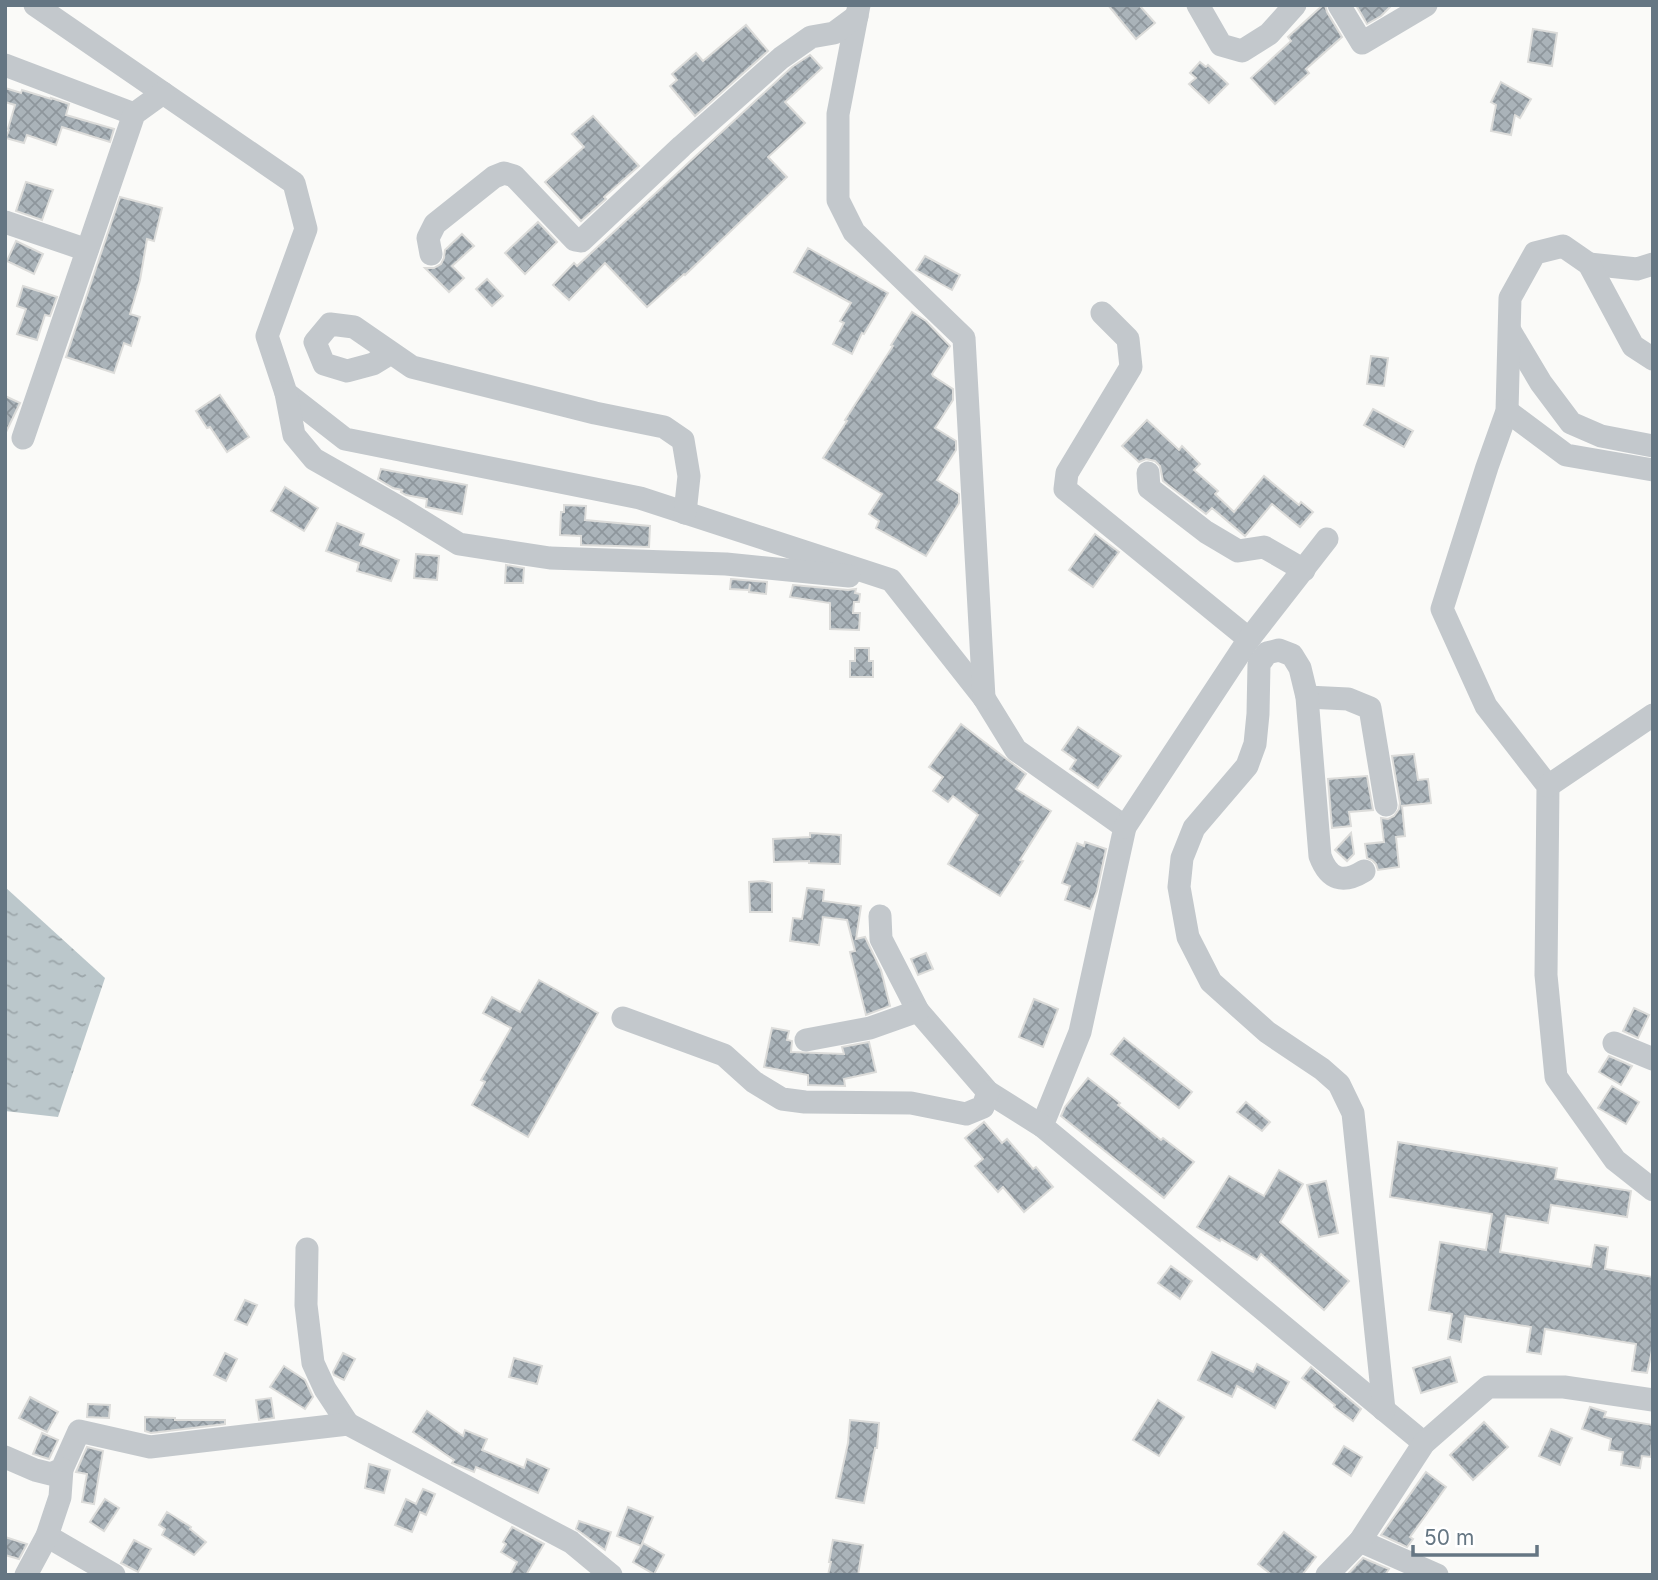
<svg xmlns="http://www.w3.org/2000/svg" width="1658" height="1580" font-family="Inter,sans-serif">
<defs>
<pattern id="water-ripples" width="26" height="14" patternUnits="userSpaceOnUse" patternTransform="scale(1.75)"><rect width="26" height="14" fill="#bbc7cb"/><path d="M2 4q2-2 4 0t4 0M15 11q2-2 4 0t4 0" fill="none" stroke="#9ca6aa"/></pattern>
<pattern id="building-cross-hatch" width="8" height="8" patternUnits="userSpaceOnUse" patternTransform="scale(1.75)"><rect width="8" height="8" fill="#aab3b9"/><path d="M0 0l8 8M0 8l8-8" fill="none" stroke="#8e969c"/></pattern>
</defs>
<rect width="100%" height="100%" fill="#fafaf8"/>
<!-- water -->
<path fill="url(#water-ripples)" d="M5 887 105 978 58 1117 5 1111Z"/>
<!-- building -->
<g fill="url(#building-cross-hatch)" stroke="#dcdcda" stroke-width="2">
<path d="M1108 5H1139L1155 23 1136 39Z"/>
<path d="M1323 5H1325L1327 12 1342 37 1306 69 1309 73 1275 104 1251 78 1291 41 1288 37Z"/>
<path d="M1356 5H1392L1381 16 1367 24Z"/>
<path d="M746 25 768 51 695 116 670 86 677 80 672 74 696 53 703 61Z"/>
<path d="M1533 29 1557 33 1552 66 1528 62Z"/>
<path d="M810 55 822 68 785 102 805 123 768 157 787 177 685 275 684 274 647 307 605 263 569 300 553 285 574 263 577 266 792 67Z"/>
<path d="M1200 62 1206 67 1208 65 1228 84 1209 103 1189 84 1196 78 1190 73Z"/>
<path d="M1501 82 1531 99 1520 118 1515 115 1511 135 1491 131 1496 105 1491 102Z"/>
<path d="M5 88 21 93 22 90 51 99V98L69 104 66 115 114 129 110 142 62 127 56 145 27 135 24 143 6 138 9 130 8 129 15 105 5 102Z"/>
<path d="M593 116 639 166 604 197 606 199 581 221 545 182 584 147 572 134Z"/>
<path d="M26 182 53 190 42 220 16 211Z"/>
<path d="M120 197 162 208 154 241 147 239 140 280 130 314 140 317 131 346 124 343 114 373 66 357Z"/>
<path d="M538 222 557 242 525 274 505 253Z"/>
<path d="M462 234 474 246 452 266 464 278 449 292 425 268H434L441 264 444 258 445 250Z"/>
<path d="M16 241 43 254 34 274 7 261Z"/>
<path d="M808 248 888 293 864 334 862 333 852 354 833 344 844 323 840 321 851 303 794 272Z"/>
<path d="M925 256 960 275 952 290 916 270Z"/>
<path d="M487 279 503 296 492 306 476 289Z"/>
<path d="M23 286 57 297 50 316 45 315 37 340 17 334 26 309 17 306Z"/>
<path d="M912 312 926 321 950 346 932 374 933 376 953 389V400L935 428 956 441V450L937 480 959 494V503L926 556 876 528 879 521 869 514 882 494 823 458 847 421 845 420 893 346 891 345Z"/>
<path d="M1371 356 1388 358 1384 386 1367 384Z"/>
<path d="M220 395 249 437 227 452 210 427 207 428 196 411Z"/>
<path d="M5 396 20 403 5 434Z"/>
<path d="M1373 409 1413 431 1404 447 1364 425Z"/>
<path d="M1147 420 1179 450 1182 446 1200 464 1194 470 1218 491 1215 494 1234 512 1264 476 1299 505 1301 502 1313 512 1300 527 1272 504 1245 536 1212 508 1206 514 1163 481 1160 466 1155 461 1146 459 1139 462 1122 446Z"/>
<path d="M381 469 467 485 462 514 426 507 427 499 406 495 401 492 402 490 393 488 378 479Z"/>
<path d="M285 487 318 508 304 531 271 511Z"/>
<path d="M564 505 586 506 585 520 650 526 649 547 581 545V536L560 535 561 512H564Z"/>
<path d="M337 523 364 534 360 545 399 560 391 581 357 571 359 563 326 551Z"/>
<path d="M1095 534 1119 552 1093 587 1069 570Z"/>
<path d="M416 554 439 556 437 580 414 578Z"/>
<path d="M506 565 524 568 523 583H505Z"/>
<path d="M731 579 767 582 766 594 749 592 750 584 749 590 730 589Z"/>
<path d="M793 585 848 590 856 589 855 593 860 594 859 602H854L853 613H860L859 630 830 629V603L790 597Z"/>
<path d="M855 648H869V661H873V677H850V661H855Z"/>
<path d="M961 724 1026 774 1016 789 1051 811 1020 860 1023 861 1000 896 948 864 978 815 953 796 948 802 933 791 943 777 929 767Z"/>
<path d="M1078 727 1121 756 1098 788 1070 769 1076 760 1062 750Z"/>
<path d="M1414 754 1418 780 1428 779 1431 803 1402 806 1405 836 1396 837 1399 867 1378 870 1376 864 1372 860 1367 858 1365 844 1384 842 1381 818 1388 819 1394 816 1399 809 1400 803 1392 756Z"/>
<path d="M1367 776 1373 810 1349 812 1351 826 1332 828 1328 779Z"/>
<path d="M810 833 841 835 840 864 809 863V861L774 862 773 839 810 837Z"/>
<path d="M1351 833 1354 854 1347 861 1335 850Z"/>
<path d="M1085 842 1106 849 1097 891 1090 909 1065 900 1070 886 1062 883 1077 843 1084 846Z"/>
<path d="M763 881 772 883V912H750L749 882Z"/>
<path d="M807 888 824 890 823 901 861 906 856 939 865 937 881 970 890 1006 866 1015 850 952 855 951 847 920 823 917 819 945 790 941 793 918 802 919Z"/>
<path d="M926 953 933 969 918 975 911 959Z"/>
<path d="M539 980 598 1013 528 1137 472 1105 485 1082 481 1080 511 1028 483 1013 492 997 520 1012Z"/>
<path d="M1034 999 1058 1009 1043 1047 1019 1037Z"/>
<path d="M1634 1008 1649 1015 1638 1038 1623 1031Z"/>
<path d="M772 1028 789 1031 787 1040 792 1041 791 1052 844 1054 842 1047 869 1042 876 1072 844 1079 845 1086 808 1085V1075L764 1067Z"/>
<path d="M1124 1038 1192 1092 1179 1108 1111 1054Z"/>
<path d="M1609 1056 1632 1066 1621 1085 1599 1072Z"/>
<path d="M1088 1078 1120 1103 1118 1105 1161 1140 1163 1138 1194 1162 1164 1198 1061 1116 1065 1107Z"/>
<path d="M1612 1086 1639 1102 1626 1124 1598 1108Z"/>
<path d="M1246 1102 1270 1122 1262 1131 1237 1112Z"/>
<path d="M984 1122 1002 1143 1007 1139 1033 1169 1036 1167 1053 1187 1024 1212 1003 1187 998 1192 975 1166 983 1159 965 1138Z"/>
<path d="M1398 1142 1557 1168 1555 1179 1631 1191 1627 1217 1551 1205 1548 1223 1506 1216 1500 1252 1591 1267 1595 1245 1608 1247 1605 1269 1653 1277V1346L1647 1373 1632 1371 1636 1344 1545 1329 1541 1354 1527 1352 1531 1327 1465 1316 1461 1342 1448 1339 1452 1314 1429 1310 1440 1242 1486 1250 1492 1214 1390 1197Z"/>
<path d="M1279 1170 1303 1184 1280 1222 1349 1281 1324 1310 1261 1254 1257 1260 1221 1239 1220 1241 1197 1227 1229 1176 1264 1196Z"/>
<path d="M1326 1181 1338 1233 1319 1237 1307 1185Z"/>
<path d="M1171 1266 1192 1281 1180 1299 1158 1283Z"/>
<path d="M245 1300 257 1305 247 1325 235 1320Z"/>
<path d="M1212 1352 1253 1372 1257 1364 1289 1382 1275 1408 1237 1386 1232 1397 1198 1380Z"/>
<path d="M225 1353 237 1359 226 1381 214 1375Z"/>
<path d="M343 1353 355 1359 344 1380 334 1375 333 1372Z"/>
<path d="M1450 1357 1457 1382 1421 1393 1413 1368Z"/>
<path d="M514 1358 542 1366 537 1384 509 1377Z"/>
<path d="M284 1366 305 1380 313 1397 305 1409 270 1387Z"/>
<path d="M1311 1367 1361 1409 1353 1421 1334 1407 1335 1405 1302 1378Z"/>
<path d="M30 1397 58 1412 47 1432 19 1418Z"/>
<path d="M271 1398 274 1418 259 1420 256 1400Z"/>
<path d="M1158 1400 1184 1417 1159 1456 1133 1440Z"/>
<path d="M88 1404 110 1405 109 1418 87 1417Z"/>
<path d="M1590 1407 1606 1412 1604 1417 1653 1425 1651 1457 1642 1456 1640 1468 1621 1465 1623 1452 1609 1450 1611 1439 1582 1429Z"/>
<path d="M427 1411 463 1436 465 1430 487 1439 482 1450 524 1468 527 1459 549 1469 538 1493 476 1467 474 1472 452 1463 454 1460 413 1432Z"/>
<path d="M145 1417 175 1418V1420H225V1424L151 1433 145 1431Z"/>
<path d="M850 1420 879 1423 877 1448H875L864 1503 836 1498 848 1443Z"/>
<path d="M1484 1422 1508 1447 1473 1480 1450 1455Z"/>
<path d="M1551 1429 1572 1438 1560 1465 1539 1456Z"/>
<path d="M42 1433 58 1440 49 1459 33 1454Z"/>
<path d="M1344 1446 1362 1457 1351 1476 1333 1464Z"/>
<path d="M87 1447 103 1451 94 1504 82 1502 87 1474 76 1472Z"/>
<path d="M369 1464 390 1470 384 1493 365 1488Z"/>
<path d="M1426 1472 1446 1487 1410 1537 1413 1539 1407 1547 1381 1535Z"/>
<path d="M423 1489 435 1494 426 1515 420 1512 412 1532 395 1525 406 1499 416 1504Z"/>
<path d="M105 1499 119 1508 104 1531 90 1522Z"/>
<path d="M628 1507 653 1517 641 1546 617 1536Z"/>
<path d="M167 1512 191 1527 190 1529 206 1542 194 1555 162 1535 165 1529 159 1525Z"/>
<path d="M579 1521 611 1532 605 1550 576 1529Z"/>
<path d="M512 1527 544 1544 526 1575H510L517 1562 501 1552 506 1544 503 1542Z"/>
<path d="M1284 1532 1316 1557 1302 1575H1272L1258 1564Z"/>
<path d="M5 1537 27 1544 19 1559 5 1555Z"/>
<path d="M134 1540 151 1549 138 1572 121 1563Z"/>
<path d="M833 1540 863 1545 858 1575H828L831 1562H829Z"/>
<path d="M643 1543 664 1555 654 1574 633 1562Z"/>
<path d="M1363 1558 1389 1569 1385 1575H1347Z"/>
</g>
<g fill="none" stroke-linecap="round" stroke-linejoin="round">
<!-- minor -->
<g stroke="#c3c8cc" stroke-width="23">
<path d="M35 5 294 183 306 229 267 336 286 393 345 439 640 498 891 580 984 698 1016 750 1125 827 1080 1032 1042 1126 1424 1443"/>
<path d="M859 5 838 114V200L854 232 964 338 984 698"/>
<path d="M1198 5 1221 45 1242 51 1269 34 1295 5"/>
<path d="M1339 5 1362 43 1426 5"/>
<path d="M5 65 134 114"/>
<path d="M5 222 87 250"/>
<path d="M431 254 428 238 435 224 494 177 504 173 514 176 575 240 581 241 682 146 781 58 811 37 834 33 857 16"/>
<path d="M1589 264 1637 269 1653 264"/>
<path d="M1102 313 1128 339 1131 367 1067 473 1065 489 1249 639"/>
<path d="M1510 331 1541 383 1571 423 1601 436 1653 446"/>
<path d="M391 353 373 364 347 371 324 364 315 342 330 324 354 327 412 367 595 413 664 427 683 440 689 476 685 513"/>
<path d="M1653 359 1633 346 1589 264 1563 246 1535 253 1510 298 1507 411 1487 467 1442 609 1486 706 1548 786 1546 975 1556 1077 1615 1160 1653 1190"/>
<path d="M286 393 294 435 314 459 402 509 459 544 550 558 726 564 849 576"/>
<path d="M1507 411 1566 455 1653 470"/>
<path d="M23 438 134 114 163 93"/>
<path d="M1148 473 1149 488 1206 532 1238 551 1264 547 1304 570"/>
<path d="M1307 697 1348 699 1370 708 1386 805"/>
<path d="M1548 786 1653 715"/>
<path d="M1125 827 1249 639 1327 539"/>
<path d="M1364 871C1343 884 1329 880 1320 856L1307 697 1300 668 1292 655 1279 650 1267 653 1259 664 1258 714 1255 744 1247 766 1194 828 1182 858 1179 887 1188 937 1211 982 1267 1032 1322 1069 1339 1084 1353 1113 1384 1410"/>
<path d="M880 916 881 939 918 1011 988 1092 1042 1126"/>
<path d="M623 1018 724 1055 754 1082 782 1099 805 1102 911 1103 966 1114 983 1107 988 1092"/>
<path d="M806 1040 870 1028 918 1011"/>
<path d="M1614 1043 1653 1059"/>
<path d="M307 1249 306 1305 313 1363 325 1389 348 1424"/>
<path d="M5 1457 35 1470 51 1474 62 1469 79 1431 150 1447 348 1424 571 1542 611 1575"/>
<path d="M47 1536 114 1575"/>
<path d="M1360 1541 1437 1575"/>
<path d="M26 1575 47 1536 60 1497 62 1469"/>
<path d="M1327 1575 1360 1541 1424 1443 1488 1387H1564L1653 1400"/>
</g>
</g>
<!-- border -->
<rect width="1658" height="1580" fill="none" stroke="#657683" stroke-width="14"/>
<!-- scale -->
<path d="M1413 1545v10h124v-10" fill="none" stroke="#657683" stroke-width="3.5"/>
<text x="1424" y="1545" font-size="21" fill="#657683" stroke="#ffffff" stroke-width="5" paint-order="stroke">50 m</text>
</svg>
